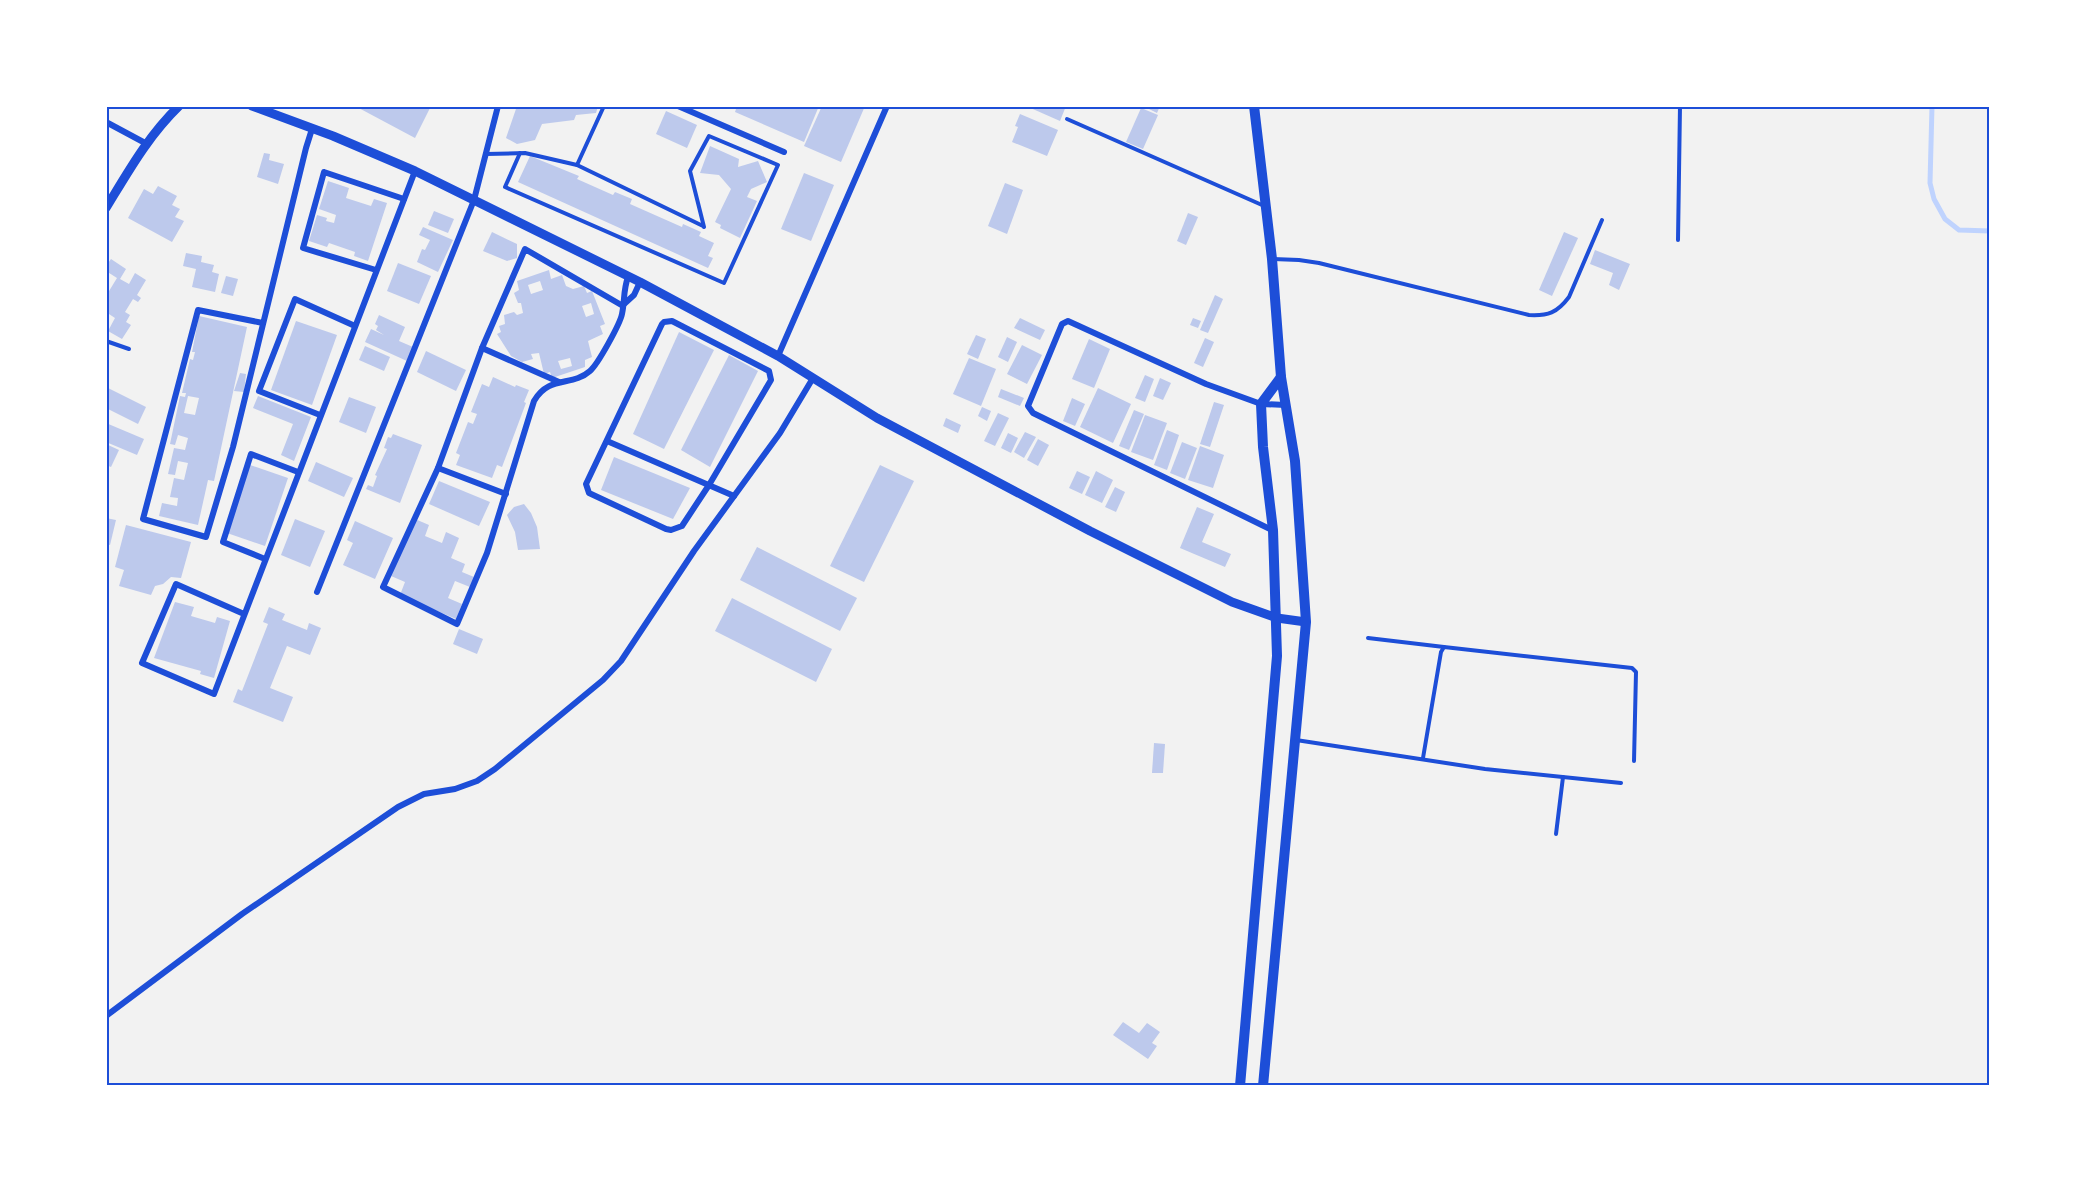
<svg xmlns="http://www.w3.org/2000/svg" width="2096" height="1192" font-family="Georgia,serif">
<rect width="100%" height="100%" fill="#f2f2f2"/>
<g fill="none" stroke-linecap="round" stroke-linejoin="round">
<!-- stream -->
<path stroke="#bfd3fe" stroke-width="5" d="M1932 106 1930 183 1934 199 1945 219 1959 230 1990 231"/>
</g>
<!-- building -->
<g fill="#bdc9ec" fill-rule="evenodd">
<path d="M355 106H431L415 138Z"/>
<path d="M517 106H598L596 113 576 115 574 120 542 124 535 140 517 144 506 138Z"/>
<path d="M737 106H819L804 142 735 112Z"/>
<path d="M822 106H865L841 162 804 146Z"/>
<path d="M1026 106H1066L1060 121Z"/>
<path d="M1143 106H1160L1157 113Z"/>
<path d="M1141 108 1158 115 1143 149 1126 142Z"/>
<path d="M666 111 697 125 687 148 656 134Z"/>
<path d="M1020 114 1058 130 1047 156 1012 142 1018 127 1015 126Z"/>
<path d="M710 146 739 159 738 167 758 161 767 182 751 189 747 197 757 201 740 238 720 228 721 225 715 222 731 189 719 175 700 173Z"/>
<path d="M264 153 270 154 269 160 284 164 278 184 257 177Z"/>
<path d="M530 156 579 176 577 179 613 195 615 192 632 199 630 204 682 227 683 224 701 232 699 236 714 243 708 256 713 258 708 268 518 182Z"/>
<path d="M804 173 834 185 811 241 781 229Z"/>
<path d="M328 181 349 188 346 198 371 206 374 199 387 203 368 261 354 256 355 252 329 243 327 247 309 241 317 215 327 218 326 221 334 223 336 215 319 209Z"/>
<path d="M1005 183 1023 190 1007 234 988 226Z"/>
<path d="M158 186 177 196 172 205 180 209 175 217 184 221 172 242 128 218 144 189 153 194Z"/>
<path d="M434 211 454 219 448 233 428 225Z"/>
<path d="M1188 213 1198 217 1186 245 1177 241Z"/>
<path d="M423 227 453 240 438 272 417 262 422 249 425 250 430 240 419 235Z"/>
<path d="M492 232 517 244V258L507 261 483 251Z"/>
<path d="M1564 232 1578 238 1552 296 1539 290Z"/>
<path d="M1595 250 1630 264 1619 290 1609 285 1613 273 1590 264Z"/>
<path d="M186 253 202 256 201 262 214 265 212 272 219 274 215 292 192 287 196 269 183 266Z"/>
<path d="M111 259 126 269 120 279 129 284 135 273 146 280 137 295 141 298 138 302 133 299 125 312 130 315 126 322 131 325 122 339 108 331 115 318 106 312V296L117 278 106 271V266Z"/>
<path d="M398 263 431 276 419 304 387 291Z"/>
<path d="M549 270 551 279 562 275 566 286 573 289 584 286 587 293 592 291 605 324 600 326 603 334 588 341 592 357 585 360V367L552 378 550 372 544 374 539 353 531 354 533 359 522 362 511 356 497 334 501 332 499 326 505 324 504 315 514 312 517 315 523 313 521 303H518L514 293 519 290 517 281ZM540 281 543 290 531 294 528 285ZM591 303 594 314 586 317 582 306ZM570 358 572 366 561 369 558 361Z"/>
<path d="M226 276 238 279 233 296 221 293Z"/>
<path d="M1215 295 1223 299 1208 333 1200 330Z"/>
<path d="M379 315 405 327 399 341 413 347 407 361 365 342 371 329 384 335 376 330 378 326 375 324Z"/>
<path d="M199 316 247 327 214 481 208 480 198 525 159 516 162 503 177 506 178 498 170 497 174 478 184 480 188 463 178 461 175 475 168 474 174 448 185 450 188 438 178 435 175 445 170 444 180 396 185 397 186 393H182L190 359 193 360 195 352H192ZM188 396 199 398 195 415 184 413Z"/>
<path d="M1020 318 1045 330 1040 340 1014 328Z"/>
<path d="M1193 318 1201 321 1198 328 1190 325Z"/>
<path d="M296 321 337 335 312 405 271 390Z"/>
<path d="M679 332 714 350 664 449 633 434Z"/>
<path d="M976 335 986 339 978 359 967 354Z"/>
<path d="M1007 337 1017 342 1008 362 998 357Z"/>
<path d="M1205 338 1214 342 1203 367 1194 363Z"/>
<path d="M1089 339 1110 349 1094 388 1072 379Z"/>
<path d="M1022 345 1042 355 1027 384 1007 374Z"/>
<path d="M365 346 390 357 384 371 359 360Z"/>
<path d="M426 351 466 370 456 391 417 372Z"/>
<path d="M729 355 758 371 710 467 681 450Z"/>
<path d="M969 358 996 369 981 406 953 394Z"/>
<path d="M240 373 246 374 244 392 234 391Z"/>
<path d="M1145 375 1154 379 1145 402 1135 398Z"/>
<path d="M493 377 515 387 516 385 529 390 524 402 526 403 502 467 497 465 492 478 456 465 460 455 456 453 468 422 473 424 477 414 471 412 482 384 489 387Z"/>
<path d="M1160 378 1171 383 1163 400 1153 396Z"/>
<path d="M106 387 146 407 138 424 106 408Z"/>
<path d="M1098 388 1131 404 1113 443 1080 427Z"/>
<path d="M1001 389 1024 398 1020 406 998 397Z"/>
<path d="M258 396 311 417 294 461 281 455 293 424 253 408Z"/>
<path d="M349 397 376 407 366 433 339 422Z"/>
<path d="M1072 398 1085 404 1075 426 1063 421Z"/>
<path d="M1214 402 1224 405 1210 447 1200 444Z"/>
<path d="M982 407 991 411 987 421 978 416Z"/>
<path d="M1134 410 1144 414 1129 450 1119 446Z"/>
<path d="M998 413 1009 418 995 446 984 441Z"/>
<path d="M1145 415 1167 423 1153 460 1131 452Z"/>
<path d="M946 418 961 425 958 433 943 426Z"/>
<path d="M106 423 144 439 137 455 106 442Z"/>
<path d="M1167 430 1179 435 1167 470 1154 465Z"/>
<path d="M1025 432 1036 437 1024 458 1014 452Z"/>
<path d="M1008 433 1018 438 1011 453 1001 448Z"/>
<path d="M393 434 422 445 400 503 366 489 368 485 373 487 377 476 375 475 387 449 384 448 388 437 391 438Z"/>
<path d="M1038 439 1049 445 1038 466 1027 460Z"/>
<path d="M1182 442 1197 448 1185 479 1170 473Z"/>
<path d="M106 444 119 450 111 467 106 465Z"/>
<path d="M1200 446 1224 455 1213 488 1188 480Z"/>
<path d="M614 457 690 488 673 519 601 490Z"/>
<path d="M316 462 353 478 344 497 308 481Z"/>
<path d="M250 465 288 478 265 546 227 533Z"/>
<path d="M880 465 914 481 864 582 830 566Z"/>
<path d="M1077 471 1090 477 1082 494 1069 488Z"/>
<path d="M1096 471 1113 480 1102 503 1085 495Z"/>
<path d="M439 481 490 502 479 526 429 504Z"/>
<path d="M1115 487 1125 492 1116 512 1105 507Z"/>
<path d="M524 504 531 513 537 527 540 549 518 550 515 532 507 515 514 507Z"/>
<path d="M1197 507 1214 514 1202 542 1231 554 1225 567 1180 548Z"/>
<path d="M106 518 116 520 110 545 106 544Z"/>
<path d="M295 519 325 531 310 567 281 555Z"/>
<path d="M415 519 429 525 425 536 442 543 446 532 459 538 451 558 465 564 462 572 474 577 470 587 455 581 448 598 462 604 456 619 400 595 405 582 391 576Z"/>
<path d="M355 521 393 538 375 579 343 565 353 543 347 540Z"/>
<path d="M126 525 191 542 181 578 171 577 163 584 155 586 151 595 119 586 124 570 115 567Z"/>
<path d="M757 547 857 598 840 631 740 580Z"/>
<path d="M732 598 832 649 816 682 715 631Z"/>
<path d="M175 602 194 607 191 616 215 623 217 617 230 621 214 678 200 674 201 671 154 658Z"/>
<path d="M269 607 285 614 282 620 307 630 309 623 321 628 310 655 287 646 270 688 293 697 283 722 233 702 238 689 242 691 268 624 263 622Z"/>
<path d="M459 629 483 639 477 654 453 644Z"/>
<path d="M1154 743 1165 744 1163 773H1152Z"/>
<path d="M1123 1022 1139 1033 1147 1023 1160 1032 1152 1043 1157 1046 1148 1059 1113 1035Z"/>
</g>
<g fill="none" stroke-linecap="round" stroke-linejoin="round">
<!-- service -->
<g stroke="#1d4ed8" stroke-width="4">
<path d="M1067 119 1262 205"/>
<path d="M520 153 505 187 724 283 778 165 709 136 690 171 704 227"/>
<path d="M486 154 525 153 577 165 703 226"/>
<path d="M577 165 604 106"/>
<path d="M1678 240 1680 106"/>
<path d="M1273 259 1299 260 1319 263 1529 315C1548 316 1557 313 1569 297L1602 220"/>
<path d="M106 341 129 349"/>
<path d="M1368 638 1444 647"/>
<path d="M1296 740 1485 769 1621 783"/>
<path d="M1423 758 1441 652 1444 647 1632 668 1636 672 1634 761"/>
<path d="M1556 834 1563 777"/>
</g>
<!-- minor -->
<g stroke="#1d4ed8" stroke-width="6">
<path d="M678 106 784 152"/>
<path d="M106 122 147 144"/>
<path d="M376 270 303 248 324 172 404 199"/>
<path d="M623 305 634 295 640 282"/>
<path d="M672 321 769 371 771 380 709 485 682 526 671 530 666 529 589 493 586 484 662 324 664 322Z"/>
<path d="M263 323 198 310 143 519 206 537 233 447 306 148 312 129"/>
<path d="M482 348 438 468 383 587 457 624 487 553 534 401C549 375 572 387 590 371 598 364 620 324 622 314 625 300 623 291 628 277"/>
<path d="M778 356 887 106"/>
<path d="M559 382 482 348 525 249 623 306"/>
<path d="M320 415 259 391 295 299 355 326"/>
<path d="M607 441 734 496"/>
<path d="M438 468 506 494"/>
<path d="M1272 530 1033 413 1028 406 1062 324 1068 321 1206 384 1261 404 1286 405"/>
<path d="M265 559 223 542 251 454 298 472"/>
<path d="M317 592 474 200 498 106"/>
<path d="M244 614 176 584 142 663 214 694 415 171"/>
<path d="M106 1016 242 914 398 807 424 794 455 789 477 781 495 769 603 680 621 661 694 551 780 433 813 378"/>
</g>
<!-- tertiary -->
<g stroke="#1d4ed8" stroke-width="9">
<path d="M252 106 333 136 415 171 640 282 778 356 877 418 1090 531 1232 602 1277 618 1306 622"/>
<path d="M106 208C128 172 148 136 179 106"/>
</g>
<!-- secondary -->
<g stroke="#1d4ed8" stroke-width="10">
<path d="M1254 106 1272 259 1281 377 1295 461 1306 622 1263 1086"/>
<path d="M1240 1086 1277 656 1273 530 1263 447 1261 404 1281 377"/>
</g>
</g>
<!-- border -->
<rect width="2096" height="1192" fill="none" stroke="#ffffff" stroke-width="216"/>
<rect x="108" y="108" width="1880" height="976" fill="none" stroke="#1d4ed8" stroke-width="2"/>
</svg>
